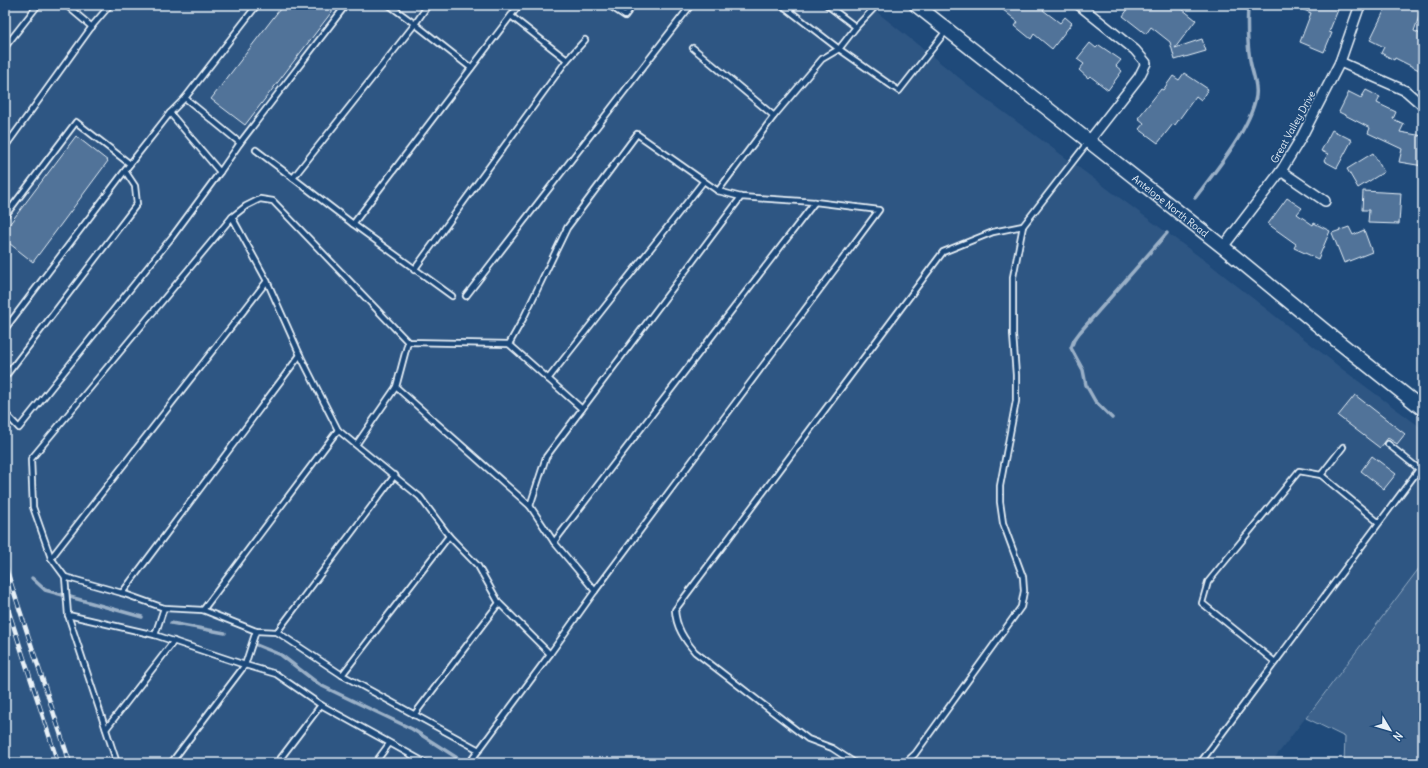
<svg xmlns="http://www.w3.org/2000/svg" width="1428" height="768" font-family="Delius,sans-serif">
<rect width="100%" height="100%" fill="#1f4a7a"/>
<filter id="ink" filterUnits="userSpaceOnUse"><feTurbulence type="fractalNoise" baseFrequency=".025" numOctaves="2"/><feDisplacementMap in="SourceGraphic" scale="8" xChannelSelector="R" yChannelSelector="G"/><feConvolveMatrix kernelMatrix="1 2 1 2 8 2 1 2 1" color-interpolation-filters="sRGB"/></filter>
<g filter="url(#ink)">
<!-- built -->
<path fill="#2e5683" d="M5 5H868L982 96 1212 266 1346 372 1423 429V563L1271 763H5Z"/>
<!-- green -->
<path fill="#3c628c" stroke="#92aac2" d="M1423 563V763H1344L1345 737 1306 718Z"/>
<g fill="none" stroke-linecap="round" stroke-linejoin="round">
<!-- stream -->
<g stroke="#9ab0c7" stroke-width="3.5">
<path d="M1195 198C1214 173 1251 128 1256 96 1258 84 1252 72 1250 60 1247 42 1247 24 1248 5"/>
<path d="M1112 418 1095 401 1086 385 1083 370 1071 348 1074 340 1080 332 1167 233"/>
<path d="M32 578 45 590 142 617"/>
<path d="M171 623 225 633"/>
<path d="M254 644 281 655 320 685 412 729 462 761"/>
</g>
</g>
<!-- building -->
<g fill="#517399" stroke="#e8f1f8">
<path d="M283 5H337L245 125 211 99Z"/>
<path d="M997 5H1047L1043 10 1060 23 1065 17 1072 23 1052 49 1034 34 1031 39 1015 26 1018 22Z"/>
<path d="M1131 5H1177L1196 20 1175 48 1202 39 1206 51 1175 60 1170 42 1151 27 1146 34 1123 16Z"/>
<path d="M1292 5H1340L1329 32 1332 33 1324 52 1300 42 1311 13Z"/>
<path d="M1387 5H1423L1414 31 1423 35V72L1395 58 1394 60 1381 53 1384 47 1370 40Z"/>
<path d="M1090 43 1096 48 1099 45 1121 60 1116 66 1122 71 1108 90 1090 76 1088 78 1079 70 1084 64 1077 59Z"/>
<path d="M1184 73 1208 89 1201 100 1196 96 1175 125 1173 124 1158 143 1139 129 1144 123 1138 118 1161 89 1163 90 1173 76 1179 80Z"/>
<path d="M1366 90 1380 97 1377 103 1396 112 1393 119 1404 124 1400 132 1423 136V166L1399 162 1402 149 1368 133 1370 128 1339 112 1349 92 1361 98Z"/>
<path d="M1332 130 1352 140 1337 168 1324 161 1328 154 1321 151Z"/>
<path d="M76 136 108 161 33 262 5 240V230Z"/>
<path d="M1373 153 1384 172 1358 188 1347 169Z"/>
<path d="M1363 191 1401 193 1399 224 1368 223 1369 210H1362Z"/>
<path d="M1287 198 1302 208 1297 214 1313 225 1314 223 1330 231 1318 259 1294 248 1296 244 1268 224Z"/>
<path d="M1349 227 1353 235 1364 230 1372 252 1344 263 1332 233Z"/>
<path d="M1355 395 1405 434 1397 444 1388 438 1380 448 1338 416Z"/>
<path d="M1372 456 1396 474 1384 489 1361 471Z"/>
</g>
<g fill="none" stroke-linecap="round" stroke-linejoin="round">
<defs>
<g id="service">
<path d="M66 5 92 27"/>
<path d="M257 5 185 98 240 143 346 5"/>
<path d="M389 5 415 24 428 5"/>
<path d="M782 5 839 49 899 91 946 31"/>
<path d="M610 6 625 16 633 5"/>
<path d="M511 16 567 60"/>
<path d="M856 27 877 5"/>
<path d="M5 47 38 5"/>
<path d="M693 48 774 116 822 59 839 49 856 27 827 5"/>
<path d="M170 113 220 172 240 143"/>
<path d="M5 147 93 25 110 5"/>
<path d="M256 150 293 178"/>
<path d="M741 197 546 457 530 506 554 542 595 591 879 210 815 202 741 197 718 191 774 116"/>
<path d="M5 216 76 122 130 164"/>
<path d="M232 217 246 206 260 199 273 201 408 342 509 344"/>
<path d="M353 224 519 5"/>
<path d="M414 270 567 60 585 40"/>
<path d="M452 296 353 224 293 178 415 24 471 68"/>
<path d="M466 296 691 5"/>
<path d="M5 329 130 164 170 113 185 98"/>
<path d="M408 342 396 387 530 506"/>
<path d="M5 377 137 204 135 186 125 171"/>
<path d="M548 379 703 182"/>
<path d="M582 409 509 344 523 319 567 228 637 134 718 191"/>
<path d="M5 413 19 428 172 237 220 172"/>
<path d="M1388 444 1419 469"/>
<path d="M356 445 420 497 449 536 478 566 499 603 550 654 479 750 342 675 277 632 256 631 203 610 164 608 122 593 65 577 51 558 33 507 31 459 232 217 267 281 300 355 338 430 356 445 396 387"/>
<path d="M1321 475 1343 447"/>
<path d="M554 542 815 202"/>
<path d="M51 558 267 281"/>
<path d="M65 577 68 615 117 763"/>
<path d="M122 593 300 355"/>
<path d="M203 610 338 430"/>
<path d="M68 615 155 635 245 665 276 674 321 705 426 763"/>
<path d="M277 632 395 475"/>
<path d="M155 635 164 608"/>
<path d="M550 654 595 591"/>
<path d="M1275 662 1202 603 1208 582 1299 471 1321 475 1378 522"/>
<path d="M342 675 449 536"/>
<path d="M414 715 499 603"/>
<path d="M106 729 174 641"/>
<path d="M171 763 245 665 256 631"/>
<path d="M277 763 321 705"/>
<path d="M375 763 389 744"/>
<path d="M469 763 479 750"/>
<path d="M855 763 832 748 808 739 695 652C684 639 676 627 675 610L943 252 993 232 1023 226"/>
<path d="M905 763 915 754 1021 607 1024 591 1023 577 1003 523 1000 502V486L1016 401V375L1013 335V277L1023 226 1088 142"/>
<path d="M1200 763 1423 464"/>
</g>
<g id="minor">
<path d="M1079 5 1135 50 1146 63 1139 77 1089 141"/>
<path d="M1340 62 1406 91 1423 106"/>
<path d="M1281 171 1325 201"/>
<path d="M1223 247 1281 171 1301 138 1340 62 1360 5"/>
</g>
<g id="secondary">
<path id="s1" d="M916 5 1223 247 1330 335 1423 409"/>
</g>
</defs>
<!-- service casing -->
<use href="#service" stroke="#e8f1f8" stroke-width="8"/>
<!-- minor casing -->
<use href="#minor" stroke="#e8f1f8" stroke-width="12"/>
<!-- secondary casing -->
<use href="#secondary" stroke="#e8f1f8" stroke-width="16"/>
<!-- service -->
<use href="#service" stroke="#1f4a7a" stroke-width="4.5"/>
<!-- minor -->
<use href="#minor" stroke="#1f4a7a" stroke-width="9"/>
<!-- secondary -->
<use href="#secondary" stroke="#1f4a7a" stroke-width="13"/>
<defs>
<g id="rail">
<path d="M5 565 70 763"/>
<path d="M5 600 58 763"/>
</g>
</defs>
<!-- rail casing -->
<use href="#rail" stroke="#e8f1f8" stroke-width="4.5"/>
<!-- rail -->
<use href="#rail" stroke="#1f4a7a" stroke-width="3" stroke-dasharray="9" stroke-linecap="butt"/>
</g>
</g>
<g text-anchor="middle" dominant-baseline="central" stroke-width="3.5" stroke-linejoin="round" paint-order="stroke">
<!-- street labels -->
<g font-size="10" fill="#e8f1f8" stroke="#1f4a7a">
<text transform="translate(1293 127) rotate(-61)">Great Valley Drive</text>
<text stroke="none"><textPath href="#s1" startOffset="324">Antelope North Road</textPath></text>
</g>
</g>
<!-- margin -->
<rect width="1428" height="768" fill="none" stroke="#1f4a7a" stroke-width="20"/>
<rect x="10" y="10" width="1408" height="748" fill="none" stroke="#e8f1f8" stroke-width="1.5" filter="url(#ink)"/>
<!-- north arrow -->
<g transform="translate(1390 730) rotate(128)" stroke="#1f4a7a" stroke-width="3" paint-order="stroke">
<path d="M0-3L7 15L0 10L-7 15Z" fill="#e8f1f8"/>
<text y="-6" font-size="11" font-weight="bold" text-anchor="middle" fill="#e8f1f8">N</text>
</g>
</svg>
